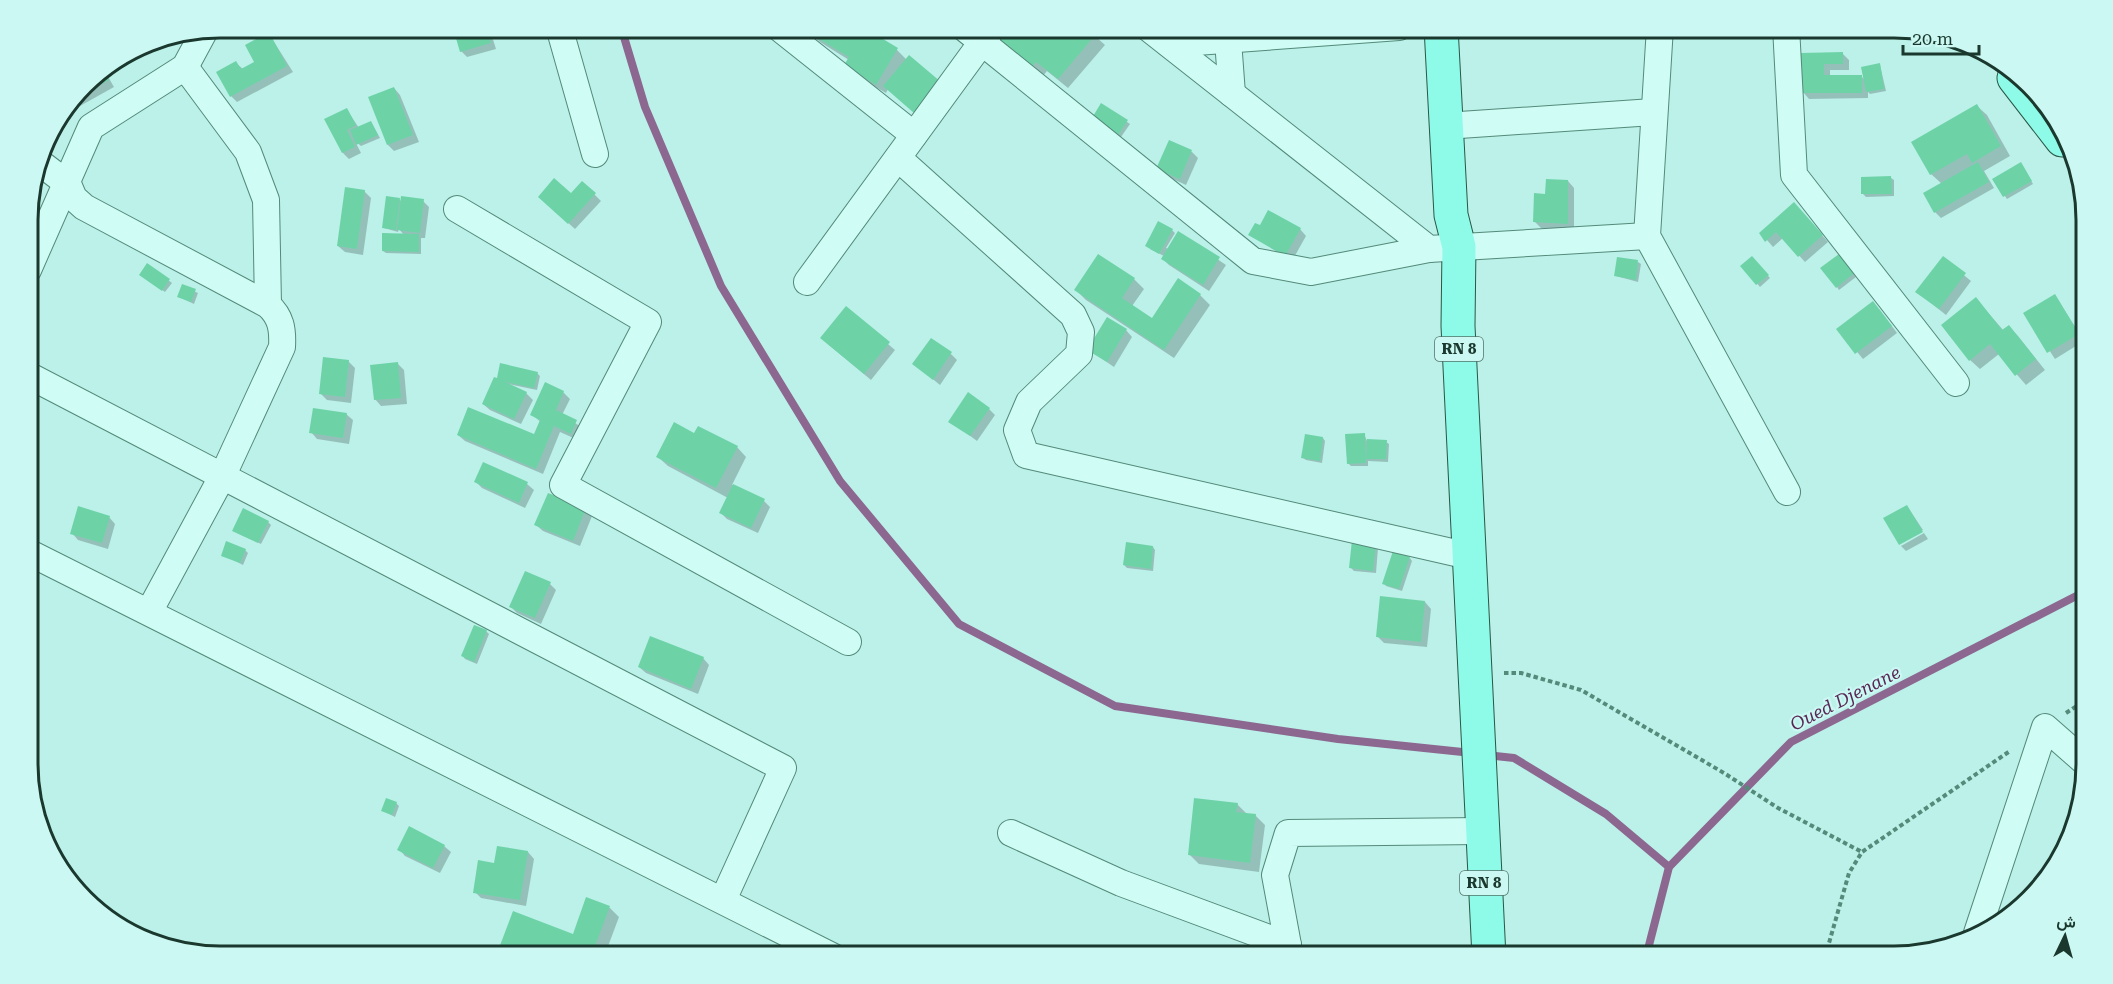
<svg xmlns="http://www.w3.org/2000/svg" width="2113" height="984" font-family="'Roboto Serif',Vazirmatn,serif">
<rect width="100%" height="100%" fill="#bbf1e9"/>
<!-- shadow -->
<g fill="#0003">
<path d="M464 27H489L496 49 467 57 461 51Z"/>
<path d="M814 27H874L870 33 897 50 907 60 921 118 888 89 886 93 855 75 849 60 820 42 811 33Z"/>
<path d="M1085 27 1105 45 1068 88 1047 71 1043 76 1003 43Z"/>
<path d="M269 34 293 72 237 102 231 96 236 63 243 69 256 62Z"/>
<path d="M1802 54H1843L1849 60V70H1830V77L1861 76 1865 80 1880 65 1886 91 1870 94 1868 92V98L1809 99 1803 92Z"/>
<path d="M103 68 114 87 80 106 73 100 92 75Z"/>
<path d="M394 88 400 95 419 142 394 151 388 145 370 98Z"/>
<path d="M1102 105 1130 124 1121 137 1096 121Z"/>
<path d="M1977 106 1987 115 2010 156 1984 171 1994 188 1941 218 1935 212 1942 184 1931 174Z"/>
<path d="M347 110 359 128 371 122 380 138 361 146 355 141 361 153 349 159 343 153 326 120Z"/>
<path d="M1170 142 1192 152 1198 158 1186 185 1164 175 1158 169Z"/>
<path d="M2023 167 2033 184 2007 199 1994 180Z"/>
<path d="M1891 178 1894 180V196L1866 197 1863 194Z"/>
<path d="M1568 181 1574 188V229L1541 228 1535 222 1547 195Z"/>
<path d="M364 191 371 198 363 255 345 252 338 246Z"/>
<path d="M594 194 601 201 575 229 546 203 571 195Z"/>
<path d="M399 199 402 202 423 201 429 207 425 238H421V254L386 253 383 251 404 235 399 229 398 232 384 228Z"/>
<path d="M1800 210 1828 242 1805 262 1783 238 1773 247 1761 233Z"/>
<path d="M1300 229 1306 236 1292 261 1250 235Z"/>
<path d="M1172 230 1175 233 1166 248 1169 249 1179 233 1226 265 1209 291 1169 265 1163 259 1164 256 1150 249Z"/>
<path d="M1752 258 1770 278 1760 287 1742 266Z"/>
<path d="M1842 258 1856 277 1839 290 1837 287Z"/>
<path d="M1943 258 1971 281 1946 315 1917 292Z"/>
<path d="M1638 262 1641 264 1638 282 1616 276Z"/>
<path d="M148 265 172 283 165 292 144 277Z"/>
<path d="M1134 279 1144 289 1132 306 1152 320 1200 295 1210 305 1174 358 1086 300 1076 290Z"/>
<path d="M182 286 198 293 194 304 179 297Z"/>
<path d="M2055 295 2084 341 2055 359 2025 313Z"/>
<path d="M1976 299 2004 331 2009 327 2018 336 2045 370 2026 385 1999 354 1980 369 1970 360Z"/>
<path d="M846 308 895 350 871 380 828 344Z"/>
<path d="M1879 309 1897 333 1863 359 1838 329Z"/>
<path d="M1126 330 1132 337 1114 367 1089 350Z"/>
<path d="M951 354 957 360 940 385 914 364Z"/>
<path d="M348 361 355 368 351 403 327 400 321 394Z"/>
<path d="M398 364 404 370 407 404 381 406 375 399Z"/>
<path d="M537 373 540 376 537 390 503 383 526 393 533 400 521 424 490 410 483 404 495 379Z"/>
<path d="M563 392 570 399 562 415 583 428 578 440 560 432 543 474 465 441 458 435 535 436 541 422 532 415Z"/>
<path d="M989 409 995 415 977 441 950 421Z"/>
<path d="M346 414 353 420 349 444 317 439 311 432Z"/>
<path d="M1364 434 1367 441 1386 442 1389 444 1388 462 1368 461V466H1351L1348 463Z"/>
<path d="M695 435 737 447 746 457 732 485 764 501 770 507 758 533 727 519 721 513 728 498 668 466 658 457Z"/>
<path d="M1323 438 1325 441 1322 463 1306 460 1303 458Z"/>
<path d="M476 482 527 484 534 490 525 508 482 488Z"/>
<path d="M1907 506 1923 530 1900 543Z"/>
<path d="M586 509 592 516 580 546 543 531 536 525Z"/>
<path d="M109 517 115 524 108 549 78 540 72 533Z"/>
<path d="M268 522 271 525 261 544 237 533Z"/>
<path d="M1924 533 1928 539 1906 551 1901 546Z"/>
<path d="M1354 542 1378 548 1376 573 1354 571 1351 568Z"/>
<path d="M1153 547 1155 550 1153 571 1127 568 1124 565Z"/>
<path d="M245 550 248 553 243 565 223 555Z"/>
<path d="M1410 558 1412 561 1402 591 1386 586 1384 583Z"/>
<path d="M550 584 556 590 541 624 517 613 511 607Z"/>
<path d="M1425 602 1431 609 1427 647 1384 643 1377 636Z"/>
<path d="M486 631 489 634 477 664 465 659 463 656Z"/>
<path d="M703 658 709 665 698 694 646 673 639 667Z"/>
<path d="M396 803 399 806 395 817 383 811Z"/>
<path d="M1237 804 1247 814 1255 815 1265 825 1259 872 1199 864 1189 854Z"/>
<path d="M444 846 451 852 440 873 405 856 399 849Z"/>
<path d="M528 852 534 859 526 906 481 898 475 892 495 864Z"/>
<path d="M587 899 610 908 619 917 604 957H511L501 947 573 936Z"/>
</g>
<g fill="none" stroke-linecap="round" stroke-linejoin="round">
<!-- stream -->
<g stroke="#8c6790" stroke-width="8">
<path d="M621 27 645 107 721 286 840 481 959 624 1115 706 1338 739 1472 753"/>
<path d="M1486 755 1514 758 1606 814 1669 867"/>
<path d="M1646 957 1669 867 1791 742 2086 591"/>
</g>
</g>
<!-- building -->
<g fill="#6dd3a7">
<path d="M458 27H486L491 43 460 52 453 28Z"/>
<path d="M813 27H863L898 48 876 85 844 65 849 57 809 33Z"/>
<path d="M997 27H1087L1096 34 1058 79 1036 62 1032 67 991 33Z"/>
<path d="M269 32 287 66 230 97 216 72 236 61 241 69 254 62 245 45Z"/>
<path d="M1843 52V64H1824V75H1862V93H1801V53Z"/>
<path d="M909 55 941 82 914 113 883 86Z"/>
<path d="M1880 63 1884 89 1866 92 1861 67Z"/>
<path d="M102 69 109 80 73 100 92 75Z"/>
<path d="M394 87 413 135 387 145 368 97Z"/>
<path d="M1101 103 1128 120 1118 135 1092 118Z"/>
<path d="M1977 104 2001 146 1972 163 1967 154 1930 175 1911 142Z"/>
<path d="M347 108 356 125 347 130 355 147 342 153 324 119Z"/>
<path d="M371 121 378 135 356 145 350 130Z"/>
<path d="M1169 140 1192 150 1180 179 1156 169Z"/>
<path d="M1978 162 1989 182 1934 213 1923 193Z"/>
<path d="M2021 162 2032 181 2003 197 1992 179Z"/>
<path d="M1891 176 1892 194H1861V177Z"/>
<path d="M554 178 571 193 582 181 596 193 568 224 538 197Z"/>
<path d="M1546 179 1568 180V224L1533 222 1534 193 1545 194Z"/>
<path d="M345 187 365 190 357 249 337 246Z"/>
<path d="M386 196 400 198 396 230 382 228Z"/>
<path d="M401 196 424 199 420 233 397 230Z"/>
<path d="M1794 202 1823 235 1798 257 1776 232 1765 242 1759 233Z"/>
<path d="M1268 210 1301 228 1285 256 1248 235 1255 223 1260 225Z"/>
<path d="M1158 221 1173 229 1159 254 1145 246Z"/>
<path d="M1178 231 1220 257 1203 285 1161 259Z"/>
<path d="M382 233 419 234V252L382 251Z"/>
<path d="M1098 254 1135 278 1122 298 1152 318 1178 278 1201 294 1164 350 1074 290Z"/>
<path d="M1839 254 1854 273 1836 288 1820 268Z"/>
<path d="M1752 256 1769 275 1756 285 1740 266Z"/>
<path d="M1943 256 1966 273 1939 309 1915 292Z"/>
<path d="M1617 257 1638 260 1636 280 1614 276Z"/>
<path d="M147 263 170 279 162 291 139 275Z"/>
<path d="M182 284 196 289 191 302 177 297Z"/>
<path d="M2055 294 2079 334 2047 353 2023 313Z"/>
<path d="M1976 297 2002 330 2009 325 2036 359 2015 376 1990 344 1969 361 1941 325Z"/>
<path d="M1873 301 1892 326 1855 354 1836 329Z"/>
<path d="M846 306 890 342 864 374 820 338Z"/>
<path d="M1107 317 1127 329 1107 362 1087 350Z"/>
<path d="M931 338 952 352 933 380 912 364Z"/>
<path d="M323 357 349 360 345 397 319 394Z"/>
<path d="M398 362 401 398 374 400 370 365Z"/>
<path d="M500 363 538 372 534 388 505 382 527 392 514 419 482 404 494 377 497 378Z"/>
<path d="M545 382 564 391 556 410 577 420 571 434 554 426 536 469 457 435 468 407 534 434 540 420 530 415Z"/>
<path d="M968 392 990 408 970 436 948 422Z"/>
<path d="M313 408 347 413 343 438 309 433Z"/>
<path d="M674 422 694 433 698 426 738 446 716 488 656 457Z"/>
<path d="M1365 433 1366 463 1347 464 1345 434Z"/>
<path d="M1305 434 1323 437 1320 461 1301 458Z"/>
<path d="M1367 439 1387 440 1386 459H1366Z"/>
<path d="M483 462 528 482 519 503 474 482Z"/>
<path d="M733 484 765 499 751 528 719 513Z"/>
<path d="M548 493 586 508 573 541 534 525Z"/>
<path d="M1907 505 1923 532 1899 545 1883 518Z"/>
<path d="M78 506 110 516 102 543 70 534Z"/>
<path d="M243 508 269 521 258 543 232 531Z"/>
<path d="M1352 540 1376 543 1373 571 1349 568Z"/>
<path d="M226 541 246 549 240 563 221 556Z"/>
<path d="M1126 542 1153 546 1151 569 1123 565Z"/>
<path d="M1393 551 1410 557 1399 589 1382 584Z"/>
<path d="M525 571 551 582 535 618 509 607Z"/>
<path d="M1380 596 1425 601 1421 642 1376 637Z"/>
<path d="M474 625 487 630 474 662 461 656Z"/>
<path d="M650 636 704 657 691 689 638 667Z"/>
<path d="M386 798 397 802 392 815 381 811Z"/>
<path d="M1194 798 1238 803 1236 812 1256 814 1250 863 1188 855Z"/>
<path d="M409 826 445 845 433 868 397 850Z"/>
<path d="M497 846 528 851 520 900 473 893 478 860 494 863Z"/>
<path d="M586 897 610 906 591 957H524L499 948 513 911 573 934Z"/>
</g>
<g fill="none" stroke-linecap="round" stroke-linejoin="round">
<defs>
<g id="minor">
<path d="M559 27 595 154"/>
<path d="M778 27 914 135"/>
<path d="M963 27 1253 261 1311 272 1429 249"/>
<path d="M1147 27 1429 249 1647 236"/>
<path d="M1227 27 1232 94"/>
<path d="M1660 27 1647 236 1787 492"/>
<path d="M1786 27 1794 175 1956 383"/>
<path d="M1169 44 1399 27"/>
<path d="M185 67 248 152 266 200 268 305"/>
<path d="M1445 126 1653 112"/>
<path d="M898 158 1073 315 1081 332 1079 354 1029 402 1017 430 1026 455 1469 556"/>
<path d="M39 162 68 184 74 198 84 207 268 305C281 317 283 329 282 347L223 475 149 612"/>
<path d="M457 209 648 322 563 485 848 642"/>
<path d="M28 270 91 127 185 67 205 30"/>
<path d="M807 282 993 27"/>
<path d="M28 375 783 768 723 900"/>
<path d="M28 552 834 957"/>
<path d="M1011 833 1121 883 1288 945"/>
<path d="M1977 933 2045 727 2086 763"/>
<path d="M1282 957 1288 945 1275 875 1288 833 1481 831"/>
</g>
<g id="major">
<path d="M1441 27 1451 215 1459 247 1458 326 1489 957"/>
<path d="M2014 78 2062 140"/>
</g>
</defs>
<!-- minor casing -->
<use href="#minor" stroke="#538a79" stroke-width="28"/>
<!-- major casing -->
<use href="#major" stroke="#295745" stroke-width="35"/>
<!-- path -->
<g stroke="#538a79" stroke-width="4" stroke-dasharray="4.5 3" stroke-linecap="butt">
<path d="M1504 673H1521L1581 690 1724 773 1778 808 1862 852"/>
<path d="M2066 713 2086 700"/>
<path d="M1825 957 1849 873 1862 852 2010 751"/>
</g>
<!-- minor -->
<use href="#minor" stroke="#cffcf5" stroke-width="26"/>
<!-- major -->
<use href="#major" stroke="#8efae8" stroke-width="33"/>
</g>
<g text-anchor="middle" dominant-baseline="central" stroke-width="4.5" stroke-linejoin="round" paint-order="stroke">
<!-- shield labels -->
<g fill="#cbf8f2" stroke="#4f7268" stroke-width="1.5">
<rect x="1435" y="337" width="48" height="24" rx="4.5"/>
<rect x="1460" y="871" width="48" height="24" rx="4.5"/>
</g>
<g font-size="15" font-weight="bold" fill="#1a382d">
<text x="1459" y="349">RN 8</text>
<text x="1484" y="883">RN 8</text>
</g>
<!-- water labels -->
<g font-size="18" font-style="italic" fill="#592755" stroke="#cbf8f2">
<text transform="translate(1845 698) rotate(-27)">Oued Djenane</text>
</g>
</g>
<!-- crop -->
<path d="M0 0H2113V984H0ZM220 38H1894A182 182 0 0 1 2076 220V764A182 182 0 0 1 1894 946H220A182 182 0 0 1 38 764V220A182 182 0 0 1 220 38Z" fill="#cbf8f2" fill-rule="evenodd"/>
<path fill="none" stroke="#1a382d" stroke-width="3" d="M220 38H1894A182 182 0 0 1 2076 220V764A182 182 0 0 1 1894 946H220A182 182 0 0 1 38 764V220A182 182 0 0 1 220 38Z"/>
<!-- north arrow -->
<g transform="translate(2065 936) rotate(5)" stroke="#cbf8f2" stroke-width="4.5" paint-order="stroke">
<path d="M0-4.5L10 22L0 15L-10 22Z" fill="#1a382d"/>
<text y="-9" font-size="16" font-weight="bold" text-anchor="middle" fill="#1a382d">ش</text>
</g>
<!-- scale -->
<path d="M1903 45v9h76v-9" fill="none" stroke="#1a382d" stroke-width="3"/>
<text x="1912" y="45" font-size="18" fill="#1a382d" stroke="#cbf8f2" stroke-width="4.5" paint-order="stroke">20 m</text>
</svg>
